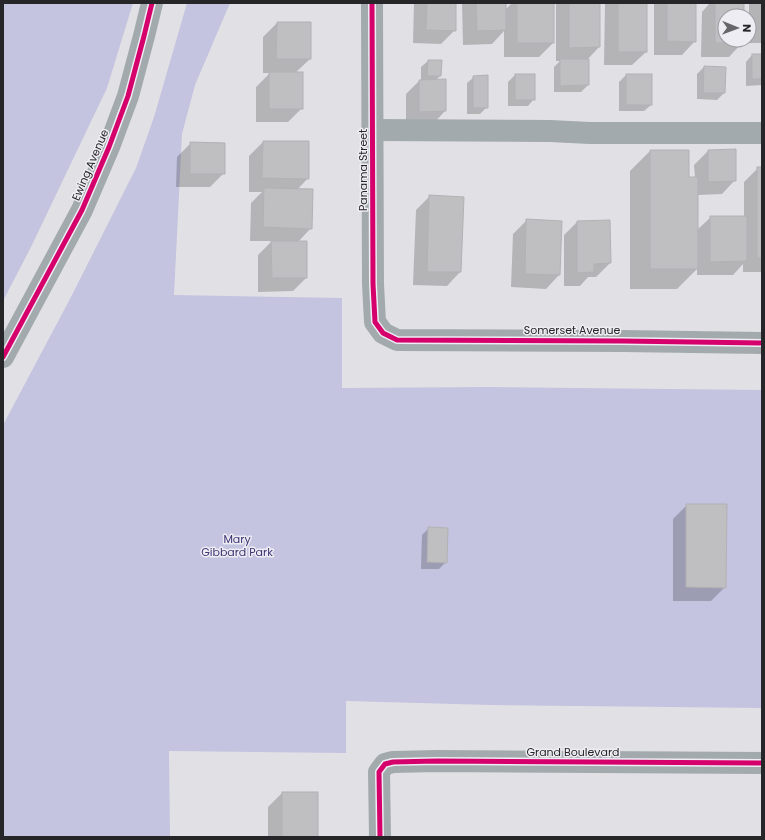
<svg xmlns="http://www.w3.org/2000/svg" width="765" height="840" font-family="Poppins,sans-serif">
<rect width="100%" height="100%" fill="#e1e1e5"/>
<!-- green -->
<g fill="#c4c3e0">
<path d="M3 3H133L107 88 31 247 3 301Z"/>
<path d="M187 3H230L195 85 182 134 174 295 342 298V388L489 387 762 390V708L491 705 346 701V753L169 751 170 837H3V425L71 297 136 168 154 117Z"/>
</g>
<!-- shadow -->
<g fill="#0003">
<path d="M414 3H455V30L441 44 413 43Z"/>
<path d="M462 3H505V10L512 3H553V43L539 57H504V31L492 44 463 45Z"/>
<path d="M556 3H599V47L588 59V85L581 92H554V67L560 61H556Z"/>
<path d="M605 3H646V52L632 65H604Z"/>
<path d="M654 3H695V41L682 55H654Z"/>
<path d="M710 3H743V16H725V40H742V43L729 57H701L702 12Z"/>
<rect x="749" y="3" width="13" height="40"/>
<path d="M277 23 310 59 295 73 302 108 288 122H256V87L270 73H263V37Z"/>
<path d="M752 55H762V85L746 86V62Z"/>
<path d="M428 61 440 76 435 81 445 80V111L432 125H406V94L419 81H421V67Z"/>
<path d="M704 67 724 93 717 100 697 99V74Z"/>
<path d="M515 75 534 99 528 106H508V82Z"/>
<path d="M626 75 651 105 644 111H619V82Z"/>
<path d="M474 77 487 107 480 114H467V83Z"/>
<path d="M263 142 308 178 297 190 311 228 298 242 306 278 293 291 258 292V255L272 241H250L251 203 262 192H249V156Z"/>
<path d="M191 143 224 173 210 187H176L177 157Z"/>
<path d="M650 151H688V178H695L694 165 708 151 735 180 722 194 697 195V230L711 217H744V182L758 168H762V272H743V264L733 275H697V269L677 289H630V171Z"/>
<path d="M430 196 463 198 460 272 447 286 413 285 416 210Z"/>
<path d="M527 220 559 275 546 289 511 287 513 234Z"/>
<path d="M577 222 610 263 596 277H588L580 286H564V235Z"/>
<path d="M687 505 725 587 711 601H673V519Z"/>
<path d="M429 528 446 562 439 569H421L422 535Z"/>
<path d="M282 793H317V837H268V807Z"/>
</g>
<!-- building -->
<g fill="#bfbec1" stroke="#b2b1b4">
<path d="M427 3H456V31L426 30Z"/>
<path d="M476 3H506V30L477 31Z"/>
<rect x="517" y="3" width="37" height="40"/>
<path d="M569 3H600V47L569 48Z"/>
<rect x="618" y="3" width="29" height="49"/>
<path d="M667 3H696V42L667 41Z"/>
<path d="M715 3H744V16H725V40H743V43H715Z"/>
<path d="M277 22H311V59H276Z"/>
<rect x="752" y="54" width="10" height="25"/>
<path d="M560 59H589V85L560 86Z"/>
<path d="M428 60H442L441 76H427Z"/>
<path d="M704 66 726 67 725 93H703Z"/>
<rect x="269" y="72" width="34" height="37"/>
<rect x="515" y="74" width="20" height="26"/>
<rect x="626" y="74" width="26" height="31"/>
<path d="M488 75V108H473V76Z"/>
<path d="M446 79V111L419 112V80Z"/>
<path d="M263 141H309V179L262 178Z"/>
<path d="M190 142 225 143V174H190Z"/>
<path d="M736 149V181L708 182V150Z"/>
<path d="M650 150H689V177H698V269H650Z"/>
<rect x="757" y="167" width="5" height="91"/>
<path d="M264 188 313 189 312 229 263 227Z"/>
<path d="M429 195 464 197 461 272H427Z"/>
<path d="M710 216H747V261L710 262Z"/>
<path d="M526 219 562 221 560 275 525 274Z"/>
<path d="M610 220 611 263 594 264V272L577 273V221Z"/>
<path d="M271 241H307V278H272Z"/>
<path d="M686 504H727L726 588 686 587Z"/>
<path d="M428 527 448 528 447 563 427 562Z"/>
<rect x="282" y="792" width="36" height="45"/>
</g>
<g fill="none" stroke-linecap="round" stroke-linejoin="round">
<!-- minor -->
<g stroke="#a3aaae" stroke-width="22">
<path d="M372 3 373 284 375 322 383 333 397 340 622 341 762 343"/>
<path d="M373 130 550 131 590 133H762"/>
<path d="M3 357 82 210 109 147 128 96 144 36 152 3"/>
<path d="M380 837 379 772 385 764 393 762 437 761 762 763"/>
</g>
<defs>
<g id="cycleway">
<path d="M372 3 373 284 375 322 383 333 397 340 622 341 762 343"/>
<path d="M3 357 82 210 109 147 128 96 144 36 152 3"/>
<path d="M380 837 379 772 385 764 393 762 437 761 762 763"/>
</g>
</defs>
<!-- cycleway casing -->
<use href="#cycleway" stroke="#ededf3" stroke-width="8"/>
<!-- cycleway -->
<use href="#cycleway" stroke="#d6006c" stroke-width="5"/>
</g>
<g text-anchor="middle" dominant-baseline="central" stroke-width="3" stroke-linejoin="round" paint-order="stroke">
<!-- street labels -->
<g font-size="11" fill="#262628" stroke="#ededf3">
<text transform="translate(90 165) rotate(-67)">Ewing Avenue</text>
<text transform="translate(363 170) rotate(-90)">Panama Street</text>
<text x="572" y="330">Somerset Avenue</text>
<text x="573" y="752">Grand Boulevard</text>
</g>
<!-- park labels -->
<g font-size="11" fill="#3d3374" stroke="#ededf3">
<text x="237" y="539">Mary<tspan x="237" dy="13">Gibbard Park</tspan></text>
</g>
</g>
<!-- border -->
<rect width="765" height="840" fill="none" stroke="#262628" stroke-width="8"/>
<!-- north arrow -->
<g transform="translate(737 28) rotate(91)"><circle r="19" fill="#ededf3" stroke="#9d9da2"/>
<path d="M0-3L7 15L0 10L-7 15Z" fill="#67676a"/>
<text y="-6" font-size="11" font-weight="bold" text-anchor="middle" fill="#262628">N</text>
</g>
</svg>
